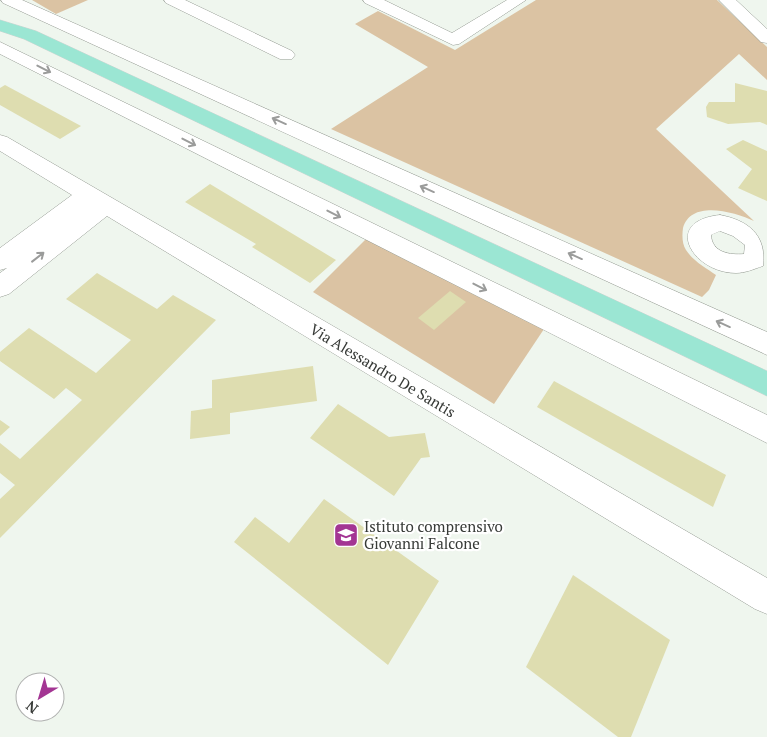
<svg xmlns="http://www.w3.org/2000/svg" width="767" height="737" font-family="'PT Serif',serif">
<rect width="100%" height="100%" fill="#eff6ee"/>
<!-- green -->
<g fill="#dbc3a3">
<path d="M32 0H88L56 14Z"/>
<path d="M536 0H717L767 47V80L739 54 656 129 754 221C735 212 691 199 683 228 682 235 682 244 686 250 693 261 706 268 716 275L709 290 702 297 331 129 428 67 355 24 378 11 455 50Z"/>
<path d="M367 238 544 329 494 404 313 292Z"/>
</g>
<!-- building -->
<g fill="#deddb0">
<path d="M735 83 767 91V125L760 122 728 124 707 117 706 107 709 102H735Z"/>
<path d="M5 85 81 126 60 139 0 105V88Z"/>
<path d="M743 140 767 151V201L738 188 752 169 726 149Z"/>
<path d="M210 184 336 260 310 283 252 247 256 244 185 202Z"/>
<path d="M97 273 157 309 173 295 216 320 0 538V499L15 485 0 473V443L20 459 82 400 66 388 54 399 0 361V352L29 328 96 373 131 340 66 299Z"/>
<path d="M450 291 466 302 434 330 418 318Z"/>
<path d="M313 366 317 401 230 413V434L190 439 191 411 212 408V380Z"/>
<path d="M554 381 726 475 713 507 537 407Z"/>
<path d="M338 404 389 437 425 433 430 457 421 458 394 496 310 438Z"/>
<path d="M0 420 10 427 0 436Z"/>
<path d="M324 499 439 581 388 665 234 542 255 517 289 543Z"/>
<path d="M573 575 670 640 631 737H618L526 667Z"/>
</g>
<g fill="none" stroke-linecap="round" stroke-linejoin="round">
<defs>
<g id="minor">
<path d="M1 0H22L767 332V355L3 3Z"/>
<path d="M164 0H185L292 51 295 55 292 59H280L166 3Z"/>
<path d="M363 0H384L452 33 507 0H526L459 44 453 45 365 3Z"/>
<path d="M719 0H736L767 29V43L761 42Z"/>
<path d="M0 42 767 415V443L0 54Z"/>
<path d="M0 135 7 137 767 578V614L755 609 107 216 9 294 0 297V273L7 268 0 270V248L72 195 0 151Z"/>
<path d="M720 215C747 220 767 234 763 266 754 269 745 273 736 273 693 273 661 221 720 215ZM720 231 733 236 745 245 744 254C730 255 712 253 711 235Z"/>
</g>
<path id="major" d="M0 20 36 31 767 371V396L24 39 0 31Z"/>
</defs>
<!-- minor casing -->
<use href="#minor" stroke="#959b93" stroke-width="1"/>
<!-- major casing -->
<use href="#major" stroke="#d3d4d3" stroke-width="1"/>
<!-- minor -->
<use href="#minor" fill="#fff" fill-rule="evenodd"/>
<!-- major -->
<use href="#major" fill="#9be6d3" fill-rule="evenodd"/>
</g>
<!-- one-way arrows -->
<defs><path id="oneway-shaft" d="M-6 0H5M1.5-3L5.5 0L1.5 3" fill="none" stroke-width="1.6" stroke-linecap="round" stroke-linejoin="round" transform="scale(1.25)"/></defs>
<g stroke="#9b9c9b">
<use href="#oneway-shaft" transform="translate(44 69) rotate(27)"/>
<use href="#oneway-shaft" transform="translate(279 121) rotate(-156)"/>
<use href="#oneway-shaft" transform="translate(189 142) rotate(27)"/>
<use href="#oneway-shaft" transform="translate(427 189) rotate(-156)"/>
<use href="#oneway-shaft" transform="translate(334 214) rotate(27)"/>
<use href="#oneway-shaft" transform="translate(575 256) rotate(-156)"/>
<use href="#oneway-shaft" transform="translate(38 257) rotate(-38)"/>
<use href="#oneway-shaft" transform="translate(480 287) rotate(27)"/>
<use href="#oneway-shaft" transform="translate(723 324) rotate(-156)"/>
</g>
<!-- icons -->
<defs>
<symbol id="school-square" viewBox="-11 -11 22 22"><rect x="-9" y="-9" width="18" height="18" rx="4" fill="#a33593" stroke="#fff"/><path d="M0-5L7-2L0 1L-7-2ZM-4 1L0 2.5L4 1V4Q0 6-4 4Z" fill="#fff"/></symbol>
</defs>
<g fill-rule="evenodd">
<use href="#school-square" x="332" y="521" width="28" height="28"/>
</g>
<g text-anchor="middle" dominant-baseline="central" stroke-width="4.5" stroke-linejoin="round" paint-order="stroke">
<!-- street labels -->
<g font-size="15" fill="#373a37" stroke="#fff">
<text transform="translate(383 370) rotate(31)">Via Alessandro De Santis</text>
</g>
<!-- poi labels -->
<g font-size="15" fill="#373a37" stroke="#fff" text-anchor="start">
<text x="364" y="526">Istituto comprensivo<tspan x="364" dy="17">Giovanni Falcone</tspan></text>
</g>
</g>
<!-- north arrow -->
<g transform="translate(40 697) rotate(218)"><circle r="24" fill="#ffffff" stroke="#afb0af"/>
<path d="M0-4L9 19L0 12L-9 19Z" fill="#a33593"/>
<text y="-8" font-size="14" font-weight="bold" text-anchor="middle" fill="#373a37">N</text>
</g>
</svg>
